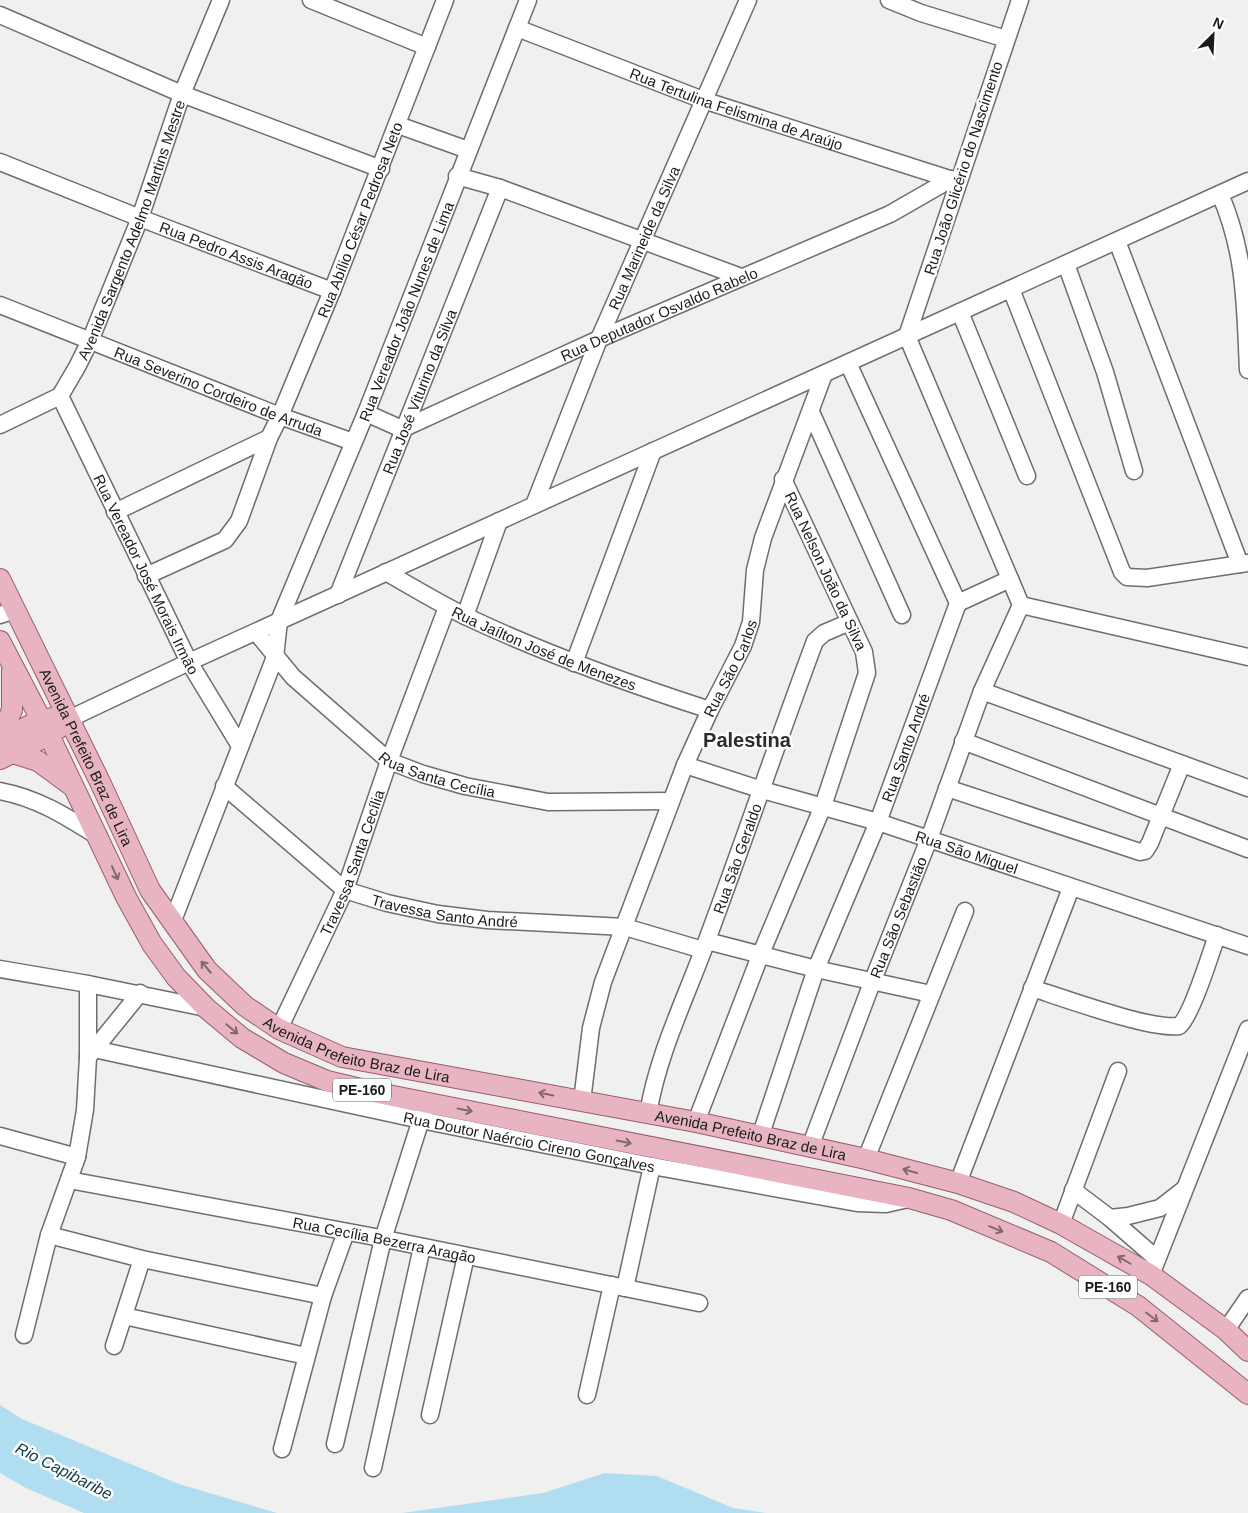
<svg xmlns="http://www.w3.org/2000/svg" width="1248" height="1513" font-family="Arial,sans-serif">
<rect width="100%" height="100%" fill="#f0f0f1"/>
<!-- water -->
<g fill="#b1ddf0">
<path d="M0 1405 22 1419 179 1484 277 1513H84L26 1488 0 1473Z"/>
<path d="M605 1473 657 1476 733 1508 766 1513H402L543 1493Z"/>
</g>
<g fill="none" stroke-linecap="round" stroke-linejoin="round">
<defs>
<g id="minor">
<path d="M311 0 427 47"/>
<path d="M889 0 921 13 1006 39"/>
<path d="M1020 0 907 336 1021 605"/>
<path d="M0 15 182 94 381 169"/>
<path id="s1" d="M517 28 703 100 956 181"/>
<path d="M398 125 468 150"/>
<path id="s2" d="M0 162 140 218 332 291"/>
<path d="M457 176 500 188 741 277"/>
<path d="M1220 194C1246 254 1245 306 1248 370"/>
<path d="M1117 241 1240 564"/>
<path d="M1066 264 1105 372 1134 471"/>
<path d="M1011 289 1122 572 1127 577 1147 578 1248 563"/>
<path id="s3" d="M0 305 280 416 353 442"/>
<path d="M960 312 1027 476"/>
<path id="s4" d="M60 396 189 662 240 746"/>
<path d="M811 412 902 615"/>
<path id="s5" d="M366 413 402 429 599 339 890 214 951 179"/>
<path id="s6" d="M0 425 60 396 77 367 90 341 140 218 182 94 221 0"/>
<path id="s7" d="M534 505 599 339 748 0"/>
<path d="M115 512 269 438"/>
<path id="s8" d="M386 572C412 587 437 602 463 615 543 653 626 683 710 710"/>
<path id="s9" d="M146 576 225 540 239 521 269 438 280 416 332 291 445 0"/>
<path id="s10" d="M338 595 500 188"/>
<path d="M958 603 1010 579"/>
<path d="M1021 605 1248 657"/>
<path d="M0 615 15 610"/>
<path d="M465 616 499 521"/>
<path id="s11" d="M256 632 293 677 389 761 423 774 465 786 548 802 670 801"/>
<path d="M574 663 653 451"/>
<path d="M982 691 1248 788"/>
<path d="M69 719 189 662 1248 181"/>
<path d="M963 741 1248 849"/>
<path id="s12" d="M685 765 762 790 878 822 1248 946"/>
<path id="s13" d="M224 786 345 890 387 903 438 914 487 920 625 927 703 950"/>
<path d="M947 788 1140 852 1145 851 1150 843 1182 764"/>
<path d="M0 791C38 798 67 817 99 837"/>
<path id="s14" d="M172 923 275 657 279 621 366 413 528 0"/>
<path d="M707 941 816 969 931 994"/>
<path d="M0 969 88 984 206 1008"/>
<path d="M1032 988C1063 998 1151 1030 1179 1026 1191 1017 1211 953 1217 935"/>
<path id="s15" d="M279 1029 345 890 389 761 447 607"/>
<path id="s16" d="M94 1049 421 1120 652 1166 857 1203 886 1204 908 1199"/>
<path d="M88 1057V984"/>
<path id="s17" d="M582 1101 591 1028 603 982 685 765 710 710 743 646 751 622 755 570 763 538 824 374"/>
<path id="s18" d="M648 1114C658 1053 686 998 707 940 744 841 778 740 815 641L824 633 850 622"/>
<path d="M696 1122 760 956 823 806 867 673 864 652 783 479"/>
<path d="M0 1136 77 1157"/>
<path id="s19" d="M760 1137 816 969 878 822 958 603 848 363"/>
<path id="s20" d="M810 1147 873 980 929 839 982 691 1021 605"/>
<path d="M866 1159 965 911"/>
<path id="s21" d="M69 1180 370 1236 699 1303"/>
<path d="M958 1183 1071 888"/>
<path d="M1073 1190 1110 1218 1128 1216 1160 1208 1183 1190"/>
<path d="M1110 1218 1157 1259"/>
<path d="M1061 1224 1118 1071"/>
<path d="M49 1235 142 1259 323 1296"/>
<path d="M1151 1275 1248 1029"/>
<path d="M625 1288 652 1166"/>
<path d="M124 1316 306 1356"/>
<path d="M1226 1330 1248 1298"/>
<path d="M24 1335 49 1235 77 1157 85 1110 88 1057 140 993"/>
<path d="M114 1346 142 1259"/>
<path d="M587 1395 612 1285"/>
<path d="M430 1415 466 1256"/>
<path d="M335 1444 383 1239 424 1110"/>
<path d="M282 1449 323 1296 346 1232"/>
<path d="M373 1468 422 1247"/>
</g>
<g id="major">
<path id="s22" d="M0 579 100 782 150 890 207 970 245 1006 279 1029 342 1057 696 1122 866 1159 958 1183 1014 1202 1061 1224 1151 1275 1226 1330 1248 1351"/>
<path d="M0 641 49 735 126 897 152 944 176 977 206 1008 242 1038 284 1063 327 1081 378 1093 909 1198 951 1210 1051 1252 1138 1306 1248 1394"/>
<path d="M0 737 12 710V671"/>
<path d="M0 741 40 720 52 718"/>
<path d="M13 753 38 761 72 786"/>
<path d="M0 759 49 735 60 727"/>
</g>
</defs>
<!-- minor casing -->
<use href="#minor" stroke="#6d6e6f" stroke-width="19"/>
<!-- major casing -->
<use href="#major" stroke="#965e6c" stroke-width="22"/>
<!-- minor -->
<use href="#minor" stroke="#fff" stroke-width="16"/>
<!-- major -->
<use href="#major" stroke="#e8b4c1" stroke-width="20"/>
</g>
<!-- one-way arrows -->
<defs><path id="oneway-shaft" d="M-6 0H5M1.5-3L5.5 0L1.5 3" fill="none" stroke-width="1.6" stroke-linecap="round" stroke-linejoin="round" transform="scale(1.25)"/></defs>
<g stroke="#81686e">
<use href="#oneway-shaft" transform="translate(115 873) rotate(66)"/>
<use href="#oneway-shaft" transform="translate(206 967) rotate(-130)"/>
<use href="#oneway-shaft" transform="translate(232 1029) rotate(40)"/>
<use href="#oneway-shaft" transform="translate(546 1094) rotate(-169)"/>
<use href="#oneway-shaft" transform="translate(465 1110) rotate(11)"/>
<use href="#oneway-shaft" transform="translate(624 1142) rotate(11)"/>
<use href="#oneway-shaft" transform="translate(910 1171) rotate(-165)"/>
<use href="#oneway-shaft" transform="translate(996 1229) rotate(22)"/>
<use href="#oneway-shaft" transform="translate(1124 1260) rotate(-150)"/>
<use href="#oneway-shaft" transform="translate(1152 1317) rotate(37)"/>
</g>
<g text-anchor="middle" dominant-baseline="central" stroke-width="5" stroke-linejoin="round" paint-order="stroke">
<!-- shield labels -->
<g fill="#fdfeff" stroke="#5e5f5f" stroke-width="1">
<rect x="333" y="1078.5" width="58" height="23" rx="4"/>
<rect x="1079" y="1275.5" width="58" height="23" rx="4"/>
</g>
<g font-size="14" font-weight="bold" fill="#1a1b1b">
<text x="362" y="1090">PE-160</text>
<text x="1108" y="1287">PE-160</text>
</g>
<!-- street labels -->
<g font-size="15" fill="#1a1b1b" stroke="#fdfeff">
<text stroke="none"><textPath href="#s1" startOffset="234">Rua Tertulina Felismina de Araújo</textPath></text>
<text transform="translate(963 168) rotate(-72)">Rua João Glicério do Nascimento</text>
<text stroke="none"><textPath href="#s9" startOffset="435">Rua Abílio César Pedrosa Neto</textPath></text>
<text stroke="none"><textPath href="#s6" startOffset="248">Avenida Sargento Adelmo Martins Mestre</textPath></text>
<text stroke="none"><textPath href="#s7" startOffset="289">Rua Marineide da Silva</textPath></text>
<text stroke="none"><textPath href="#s2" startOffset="254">Rua Pedro Assis Aragão</textPath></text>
<text stroke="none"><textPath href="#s14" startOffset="656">Rua Vereador João Nunes de Lima</textPath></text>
<text stroke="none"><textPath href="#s5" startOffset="321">Rua Deputador Osvaldo Rabelo</textPath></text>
<text stroke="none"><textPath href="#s3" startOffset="235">Rua Severino Cordeiro de Arruda</textPath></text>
<text stroke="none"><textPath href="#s10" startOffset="219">Rua José Viturino da Silva</textPath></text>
<text transform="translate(826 571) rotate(65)">Rua Nelson João da Silva</text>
<text stroke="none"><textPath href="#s4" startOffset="198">Rua Vereador José Morais Irmão</textPath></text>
<text stroke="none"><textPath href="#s8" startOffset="176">Rua Jaílton José de Menezes</textPath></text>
<text stroke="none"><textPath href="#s17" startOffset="460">Rua São Carlos</textPath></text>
<text stroke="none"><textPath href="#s19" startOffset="416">Rua Santo André</textPath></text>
<text stroke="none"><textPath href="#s22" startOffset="198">Avenida Prefeito Braz de Lira</textPath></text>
<text stroke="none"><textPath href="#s11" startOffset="236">Rua Santa Cecília</textPath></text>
<text stroke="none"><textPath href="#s12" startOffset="295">Rua São Miguel</textPath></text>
<text stroke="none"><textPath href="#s18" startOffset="271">Rua São Geraldo</textPath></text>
<text stroke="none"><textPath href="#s15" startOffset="182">Travessa Santa Cecília</textPath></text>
<text stroke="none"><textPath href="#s13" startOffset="262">Travessa Santo André</textPath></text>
<text stroke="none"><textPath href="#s20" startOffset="246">Rua São Sebastião</textPath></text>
<text stroke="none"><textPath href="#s22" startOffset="618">Avenida Prefeito Braz de Lira</textPath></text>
<text stroke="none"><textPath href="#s22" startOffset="1022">Avenida Prefeito Braz de Lira</textPath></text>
<text stroke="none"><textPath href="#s16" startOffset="445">Rua Doutor Naércio Cireno Gonçalves</textPath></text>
<text stroke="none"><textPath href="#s21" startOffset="321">Rua Cecília Bezerra Aragão</textPath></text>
</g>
<!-- water labels -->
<g font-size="16" font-style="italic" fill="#113846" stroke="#fdfeff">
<text transform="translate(64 1471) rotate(27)">Rio Capibaribe</text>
</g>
<!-- district labels -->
<g font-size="20" font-weight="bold" fill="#2b2c2d" stroke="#fdfeff">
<text x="747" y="740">Palestina</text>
</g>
</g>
<!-- north arrow -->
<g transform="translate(1213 35) rotate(24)" stroke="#fdfeff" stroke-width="4" paint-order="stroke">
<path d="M0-4L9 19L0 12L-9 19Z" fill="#1a1b1b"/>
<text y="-8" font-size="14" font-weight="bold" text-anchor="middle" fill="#1a1b1b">N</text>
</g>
</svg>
